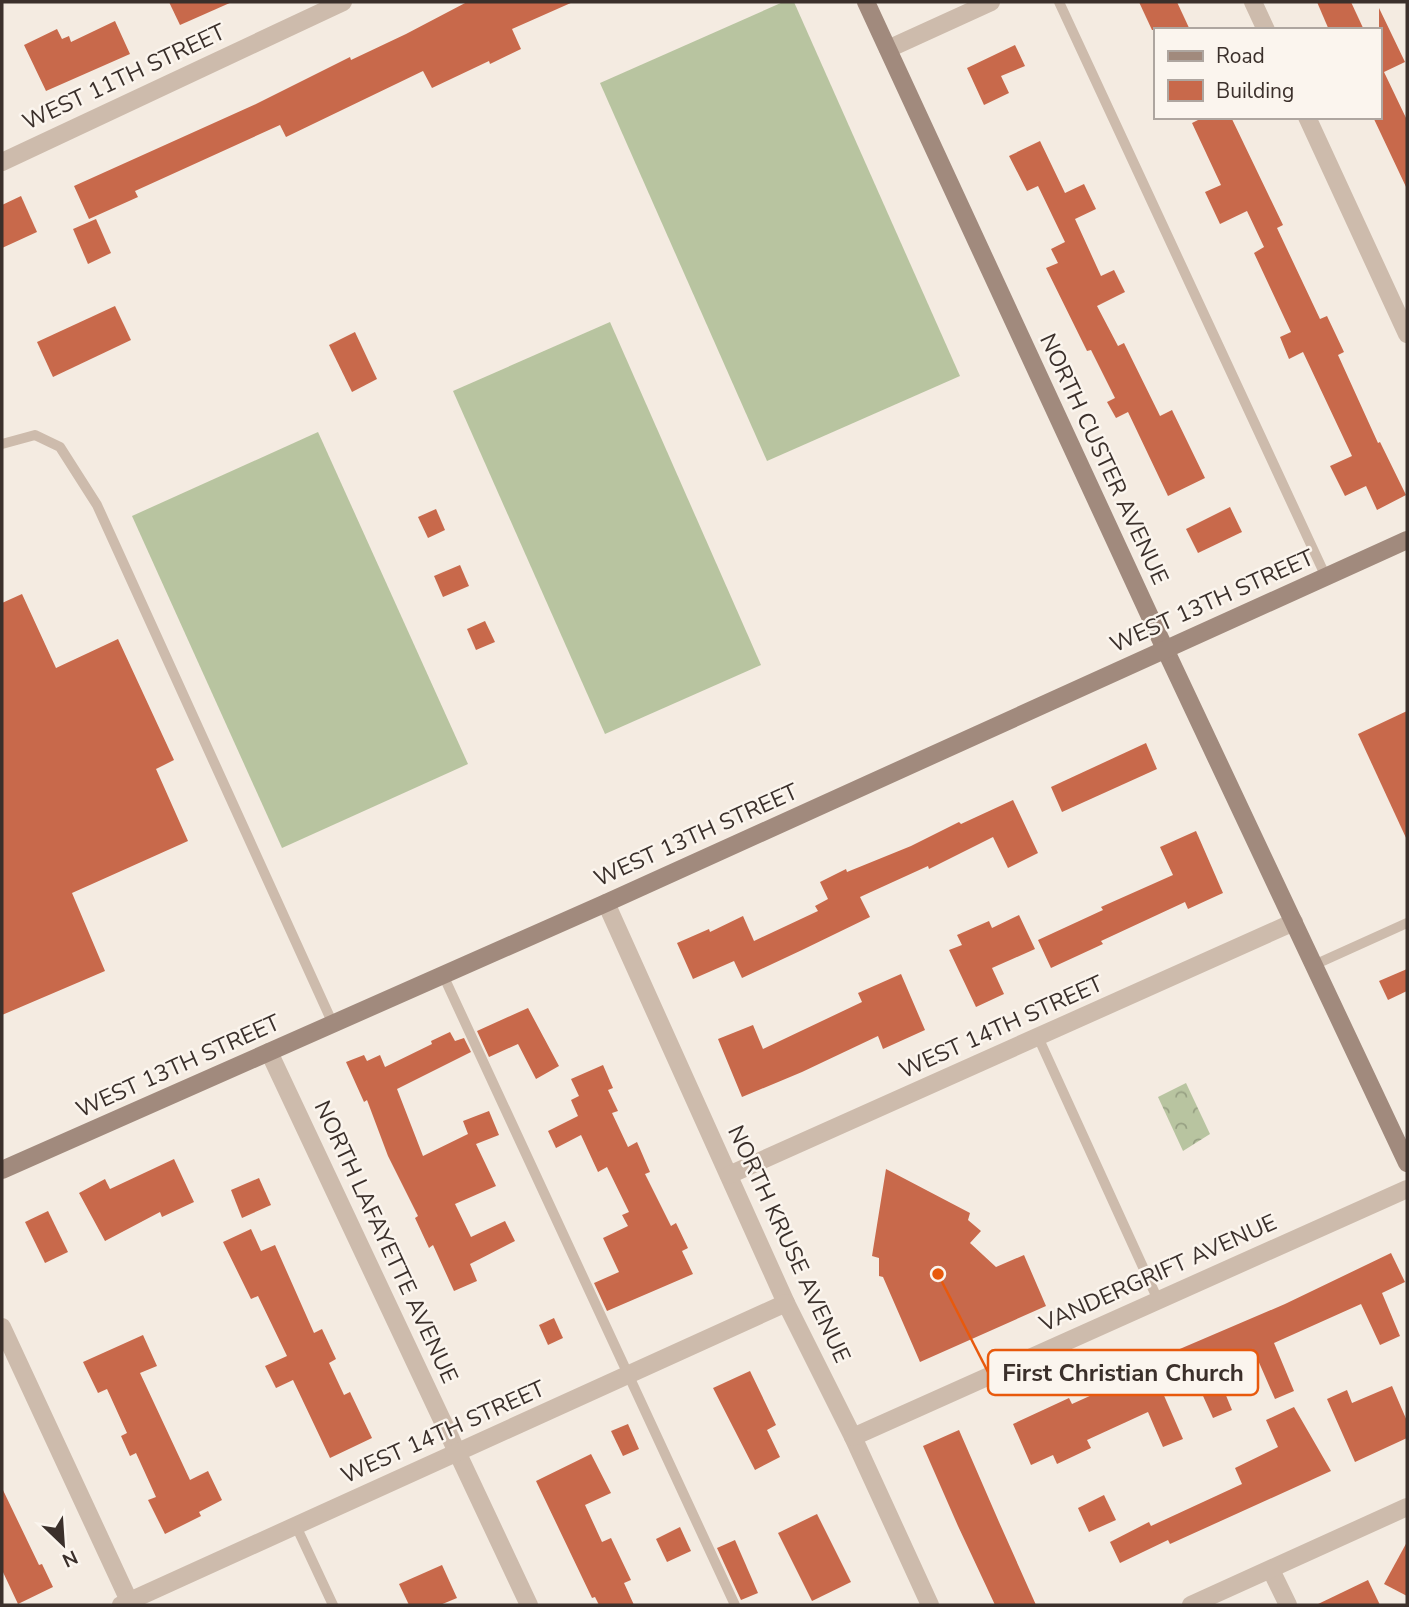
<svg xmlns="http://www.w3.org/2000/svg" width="1409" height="1607" font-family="'Nunito Sans',sans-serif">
<defs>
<pattern id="forest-crowns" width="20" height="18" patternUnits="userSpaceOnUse" patternTransform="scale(1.75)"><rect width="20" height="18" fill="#b8c4a0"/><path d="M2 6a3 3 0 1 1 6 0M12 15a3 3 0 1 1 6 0" fill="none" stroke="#97a083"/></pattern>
</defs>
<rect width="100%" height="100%" fill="#f4ebe1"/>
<!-- grass -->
<g fill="#b8c4a0">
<path d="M783 2H794L960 376 767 461 600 83Z"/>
<path d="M610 322 761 665 605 734 453 391Z"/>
<path d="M318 432 468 764 282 848 132 516Z"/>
</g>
<!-- forest -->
<path fill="url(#forest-crowns)" d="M1186 1083 1210 1134 1183 1151 1158 1097Z"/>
<!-- building -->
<g fill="#c8694b">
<path d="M169 2H232L180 25Z"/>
<path d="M467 2H573L512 29 521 49 490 64 489 61 432 88 423 71 286 137 280 125 135 191 138 197 89 219 74 186 256 104 350 57 351 60 406 34Z"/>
<path d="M1139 2H1177L1190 30H1152Z"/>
<path d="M1317 2H1351L1364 30H1329Z"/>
<path d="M1379 8 1405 62 1384 72 1407 120V189L1373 117H1379Z"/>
<path d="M115 21 130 54 46 91 24 45 57 29 62 39 69 36 71 42Z"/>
<path d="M1015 45 1025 66 1001 76 1009 93 984 105 967 68Z"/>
<path d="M1204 117H1231L1283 225 1277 228 1320 319 1327 316 1344 352 1338 355 1378 443 1380 442 1406 495 1377 510 1366 486 1345 496 1330 466 1352 456 1303 352 1289 359 1280 337 1291 332 1254 253 1264 247 1247 211 1220 224 1205 192 1221 185 1192 123Z"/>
<path d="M1040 141 1065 193 1084 184 1096 209 1075 219 1101 276 1114 270 1125 292 1097 306 1118 346 1124 343 1160 416 1172 410 1205 478 1168 496 1128 412 1116 418 1107 402 1115 398 1091 350 1087 351 1046 268 1058 263 1051 249 1065 242 1038 186 1027 191 1009 156Z"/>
<path d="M21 196 37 232 2 248V205Z"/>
<path d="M96 219 111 253 88 264 73 229Z"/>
<path d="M115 306 131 340 53 377 37 342Z"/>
<path d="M355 332 377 379 352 392 329 345Z"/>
<path d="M1230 507 1242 532 1198 553 1186 529Z"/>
<path d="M436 509 445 530 428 538 418 517Z"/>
<path d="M460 565 469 586 443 597 434 576Z"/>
<path d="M22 594 56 668 118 639 174 760 156 769 188 841 72 893 105 971 2 1015V603Z"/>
<path d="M485 621 495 642 476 650 467 629Z"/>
<path d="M1407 711V840L1358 734Z"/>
<path d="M1146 743 1157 769 1062 812 1051 787Z"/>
<path d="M1013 800 1038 853 1008 868 993 837 929 869 928 866 860 897 870 917 802 950 742 978 734 961 693 979 677 943 709 929 710 932 743 916 754 941 818 911 815 906 828 899 820 882 846 869 847 872 911 846 959 822 961 824Z"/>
<path d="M1196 831 1223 893 1188 909 1185 902 1101 941 1103 944 1051 968 1038 940 1103 910 1101 907 1173 875 1160 847Z"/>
<path d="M1019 915 1035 949 992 968 1004 994 976 1007 949 950 962 945 957 935 989 921 992 928Z"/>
<path d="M1407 969V991L1388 1000 1379 981Z"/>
<path d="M901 974 925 1030 883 1049 878 1036 802 1072 742 1097 718 1039 753 1025 763 1049 862 1002 858 993Z"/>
<path d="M528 1008 559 1066 536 1079 518 1044 489 1057 477 1031Z"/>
<path d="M450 1032 455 1041 464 1038 471 1052 397 1089 423 1156 468 1134 463 1121 489 1111 499 1135 476 1144 496 1186 455 1204 471 1237 505 1221 515 1241 470 1264 477 1281 454 1291 433 1245 429 1248 415 1218 418 1216 388 1156 367 1100 364 1102 346 1062 364 1055 367 1061 380 1055 385 1067 432 1044 431 1041Z"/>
<path d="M603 1065 613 1088 608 1090 618 1111 612 1113 628 1147 637 1142 650 1172 645 1174 671 1226 676 1223 688 1248 682 1251 693 1274 607 1311 594 1283 619 1272 603 1238 628 1226 622 1215 629 1212 607 1167 598 1172 581 1135 556 1148 548 1131 578 1116 571 1100 579 1096 571 1079Z"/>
<path d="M174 1159 194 1202 162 1217 160 1212 105 1241 79 1193 105 1179 110 1189Z"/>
<path d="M886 1169 970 1213 968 1220 981 1231 970 1243 996 1267 1024 1255 1046 1306 920 1362 883 1277 879 1276V1258L872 1256Z"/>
<path d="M259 1178 271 1205 242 1218 231 1190Z"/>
<path d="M48 1211 68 1252 45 1263 25 1222Z"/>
<path d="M251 1229 261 1251 275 1245 314 1333 322 1329 336 1359 329 1363 344 1395 350 1392 372 1438 330 1458 293 1380 276 1388 265 1366 287 1356 258 1296 251 1299 223 1242Z"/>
<path d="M1391 1253 1405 1282 1382 1293 1400 1336 1380 1345 1361 1304 1274 1343 1294 1391 1275 1399 1254 1351 1215 1369 1232 1410 1213 1418 1194 1376 1162 1391 1183 1439 1163 1447 1148 1412 1087 1440 1091 1448 1057 1464 1053 1455 1031 1465 1013 1424 1069 1398 1072 1404 1136 1375 1133 1369 1285 1304Z"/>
<path d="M554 1318 563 1338 548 1345 539 1325Z"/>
<path d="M143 1335 157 1366 140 1373 190 1480 208 1471 222 1500 199 1512 201 1516 165 1534 148 1500 156 1497 136 1453 130 1456 121 1436 127 1433 107 1389 98 1393 83 1362Z"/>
<path d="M750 1371 776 1425 767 1430 780 1457 755 1470 713 1388Z"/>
<path d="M1392 1386 1407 1421V1438L1355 1462 1327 1399 1347 1390 1352 1403Z"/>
<path d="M1294 1407 1331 1471 1170 1544 1168 1540 1120 1563 1110 1542 1149 1522 1151 1526 1242 1484 1235 1468 1278 1447 1266 1420Z"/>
<path d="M628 1424 639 1449 623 1456 611 1431Z"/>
<path d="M959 1430 999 1522 1036 1605H995L958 1526 923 1446Z"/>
<path d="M591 1454 611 1493 585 1505 602 1542 611 1538 631 1580 624 1583 634 1605H599L595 1597 592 1598 536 1481Z"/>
<path d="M2 1488 39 1565 42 1564 53 1587 18 1604 2 1570Z"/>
<path d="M1104 1495 1116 1520 1089 1532 1078 1508Z"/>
<path d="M817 1514 851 1582 812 1601 778 1533Z"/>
<path d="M680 1527 691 1551 667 1562 656 1539Z"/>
<path d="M735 1540 758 1593 741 1600 717 1548Z"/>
<path d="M1407 1542V1596L1384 1584Z"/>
<path d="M442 1565 457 1598 440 1605H409L399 1584Z"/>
<path d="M1368 1580 1380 1605H1316Z"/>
</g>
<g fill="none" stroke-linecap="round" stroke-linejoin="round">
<!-- lane -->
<g stroke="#cdbbac" stroke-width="10">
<path d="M1059 2 1326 577"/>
<path d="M2 444 35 435 60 447 97 505 333 1024"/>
<path d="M1314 965 1407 923"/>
<path d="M443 975 735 1605"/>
<path d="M1038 1037 1158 1300"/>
<path d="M296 1526 333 1605"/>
</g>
<!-- street -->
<g stroke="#cdbbac" stroke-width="18">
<path d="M1253 2 1266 30"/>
<path d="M888 49 991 2"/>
<path d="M1307 117 1407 334"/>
<path d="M2 162 343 2"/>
<path d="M606 903 786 1303 853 1437 930 1605"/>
<path d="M269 1052 529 1605"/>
<path d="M729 1175 1294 922"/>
<path d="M2 1327 131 1605"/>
<path d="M853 1437 1407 1189"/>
<path d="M1271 1570 1288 1605"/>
<path d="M121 1605 786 1303"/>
<path d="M1191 1605 1407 1507"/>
</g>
<!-- secondary -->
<g stroke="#a18a7d" stroke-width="18">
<path d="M866 2 1165 649 1407 1163"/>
<path d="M2 1170 606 903 1407 540"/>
</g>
</g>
<g text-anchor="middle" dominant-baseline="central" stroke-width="5" stroke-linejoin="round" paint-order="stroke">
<!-- street labels -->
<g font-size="23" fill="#3b302b" stroke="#fbf5ee">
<text transform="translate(124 77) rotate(-25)">WEST 11TH STREET</text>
<text transform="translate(1104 459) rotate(65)">NORTH CUSTER AVENUE</text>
<text transform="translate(1212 601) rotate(-24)">WEST 13TH STREET</text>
<text transform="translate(696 835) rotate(-24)">WEST 13TH STREET</text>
<text transform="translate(1001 1027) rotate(-24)">WEST 14TH STREET</text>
<text transform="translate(178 1066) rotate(-24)">WEST 13TH STREET</text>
<text transform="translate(386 1242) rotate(65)">NORTH LAFAYETTE AVENUE</text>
<text transform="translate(789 1244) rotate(65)">NORTH KRUSE AVENUE</text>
<text transform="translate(1158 1273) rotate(-24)">VANDERGRIFT AVENUE</text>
<text transform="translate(443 1432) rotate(-24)">WEST 14TH STREET</text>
</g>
</g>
<!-- callouts -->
<path fill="none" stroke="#e8590c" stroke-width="2.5" d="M938 1274L988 1372"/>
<circle fill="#e8590c" stroke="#fbf5ee" stroke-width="2.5" cx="938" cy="1274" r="7"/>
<rect fill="#fbf5ee" stroke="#e8590c" stroke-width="2.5" x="988" y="1350" width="270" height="45" rx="7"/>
<g font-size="24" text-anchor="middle" font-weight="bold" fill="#3b302b">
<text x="1123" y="1381">First Christian Church</text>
</g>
<!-- border -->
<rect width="1409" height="1607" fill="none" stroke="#3b302b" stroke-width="7"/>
<!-- legend -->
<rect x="1154" y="28" width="228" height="91" fill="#fbf5ee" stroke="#aea6a0" stroke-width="2"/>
<rect x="1168" y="51" width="35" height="10" fill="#a18a7d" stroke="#aea6a0" stroke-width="2"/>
<text x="1216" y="63" font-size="21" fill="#3b302b">Road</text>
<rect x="1168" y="80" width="35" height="21" fill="#c8694b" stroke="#aea6a0" stroke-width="2"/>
<text x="1216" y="98" font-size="21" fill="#3b302b">Building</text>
<!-- north arrow -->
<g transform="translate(63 1544) rotate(155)" stroke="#fbf5ee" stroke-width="5" paint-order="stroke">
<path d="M0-5L12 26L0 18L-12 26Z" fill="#3b302b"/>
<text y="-10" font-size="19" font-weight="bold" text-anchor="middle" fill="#3b302b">N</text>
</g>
</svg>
